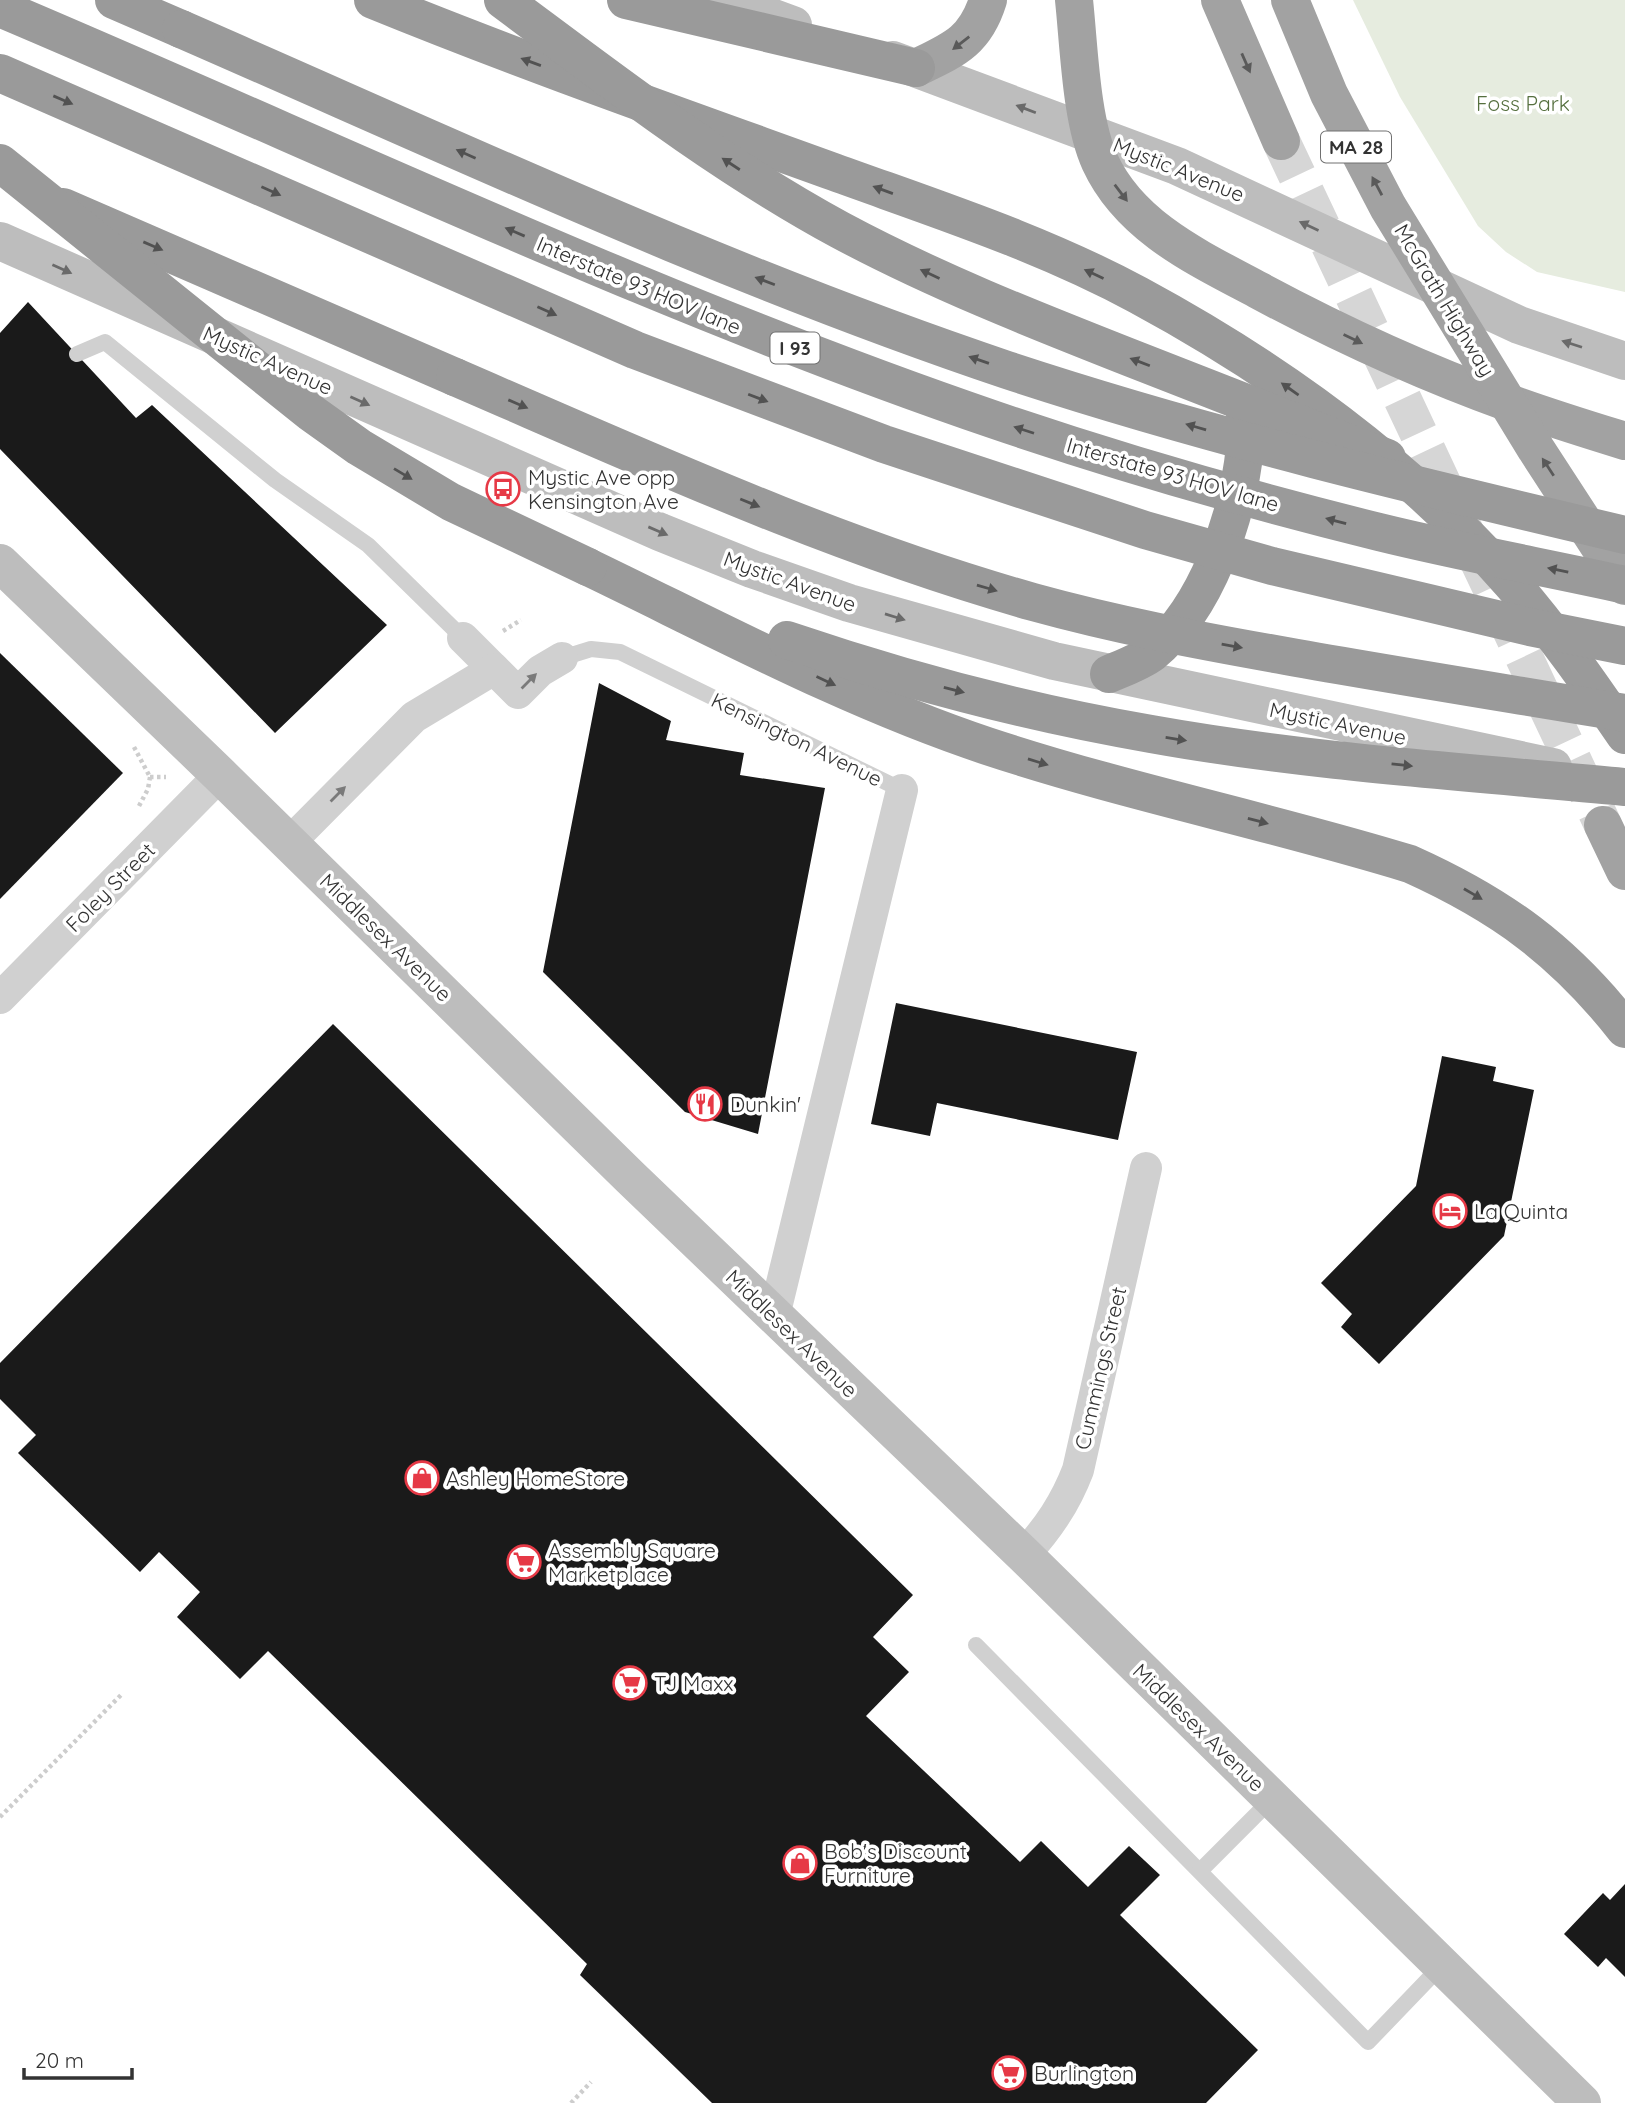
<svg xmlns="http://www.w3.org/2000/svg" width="1625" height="2103" font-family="Quicksand,sans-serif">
<rect width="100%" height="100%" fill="#fff"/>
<!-- green -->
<path fill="#e6ecdf" d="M1353 0H1625V292L1537 272 1506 252 1478 226 1400 97Z"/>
<!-- building -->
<g fill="#1a1a1a">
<path d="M28 302 136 418 152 405 387 625 275 733 0 449V333Z"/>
<path d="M0 653 123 773 0 899Z"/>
<path d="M599 683 671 721 666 740 744 753 740 775 825 788 758 1134 685 1112 543 972Z"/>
<path d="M896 1003 1137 1052 1118 1140 937 1103 930 1136 871 1124Z"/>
<path d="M333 1024 913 1595 873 1637 909 1672 866 1716 1020 1862 1041 1841 1088 1887 1129 1846 1160 1875 1120 1915 1258 2050 1206 2103H712L580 1975 587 1964 268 1651 240 1679 177 1617 200 1592 159 1552 140 1572 18 1453 36 1435 0 1399V1363Z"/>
<path d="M1442 1056 1496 1067 1493 1081 1534 1090 1504 1236 1379 1364 1341 1327 1352 1314 1321 1283 1416 1186Z"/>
<path d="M1625 1884V1977L1606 1958 1598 1967 1564 1934 1603 1893 1610 1900Z"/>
</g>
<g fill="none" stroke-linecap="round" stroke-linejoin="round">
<!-- trunk-tunnel -->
<path stroke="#d6d6d6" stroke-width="38" stroke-dasharray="38 19" stroke-linecap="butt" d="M1281 141 1603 825"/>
<!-- path -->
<g stroke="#cdcdcd" stroke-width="4.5" stroke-dasharray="3.5 3.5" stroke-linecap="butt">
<path d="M503 631 521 620"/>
<path d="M134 747 150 777"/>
<path d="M150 777H166"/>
<path d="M139 806 148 789 150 777"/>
<path d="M0 1817 122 1694"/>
<path d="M571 2103 591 2082"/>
</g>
<!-- service -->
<g stroke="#d0d0d0" stroke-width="16">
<path d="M77 354 105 342 275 480 368 545 463 638"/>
<path d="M562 658 591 649 620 652 902 790"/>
<path d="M976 1645 1368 2042 1442 1965"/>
<path d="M1200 1871 1272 1799"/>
</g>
<!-- minor -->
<g stroke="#d0d0d0" stroke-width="32">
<path d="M463 638 494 669"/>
<path d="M290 842 414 717 494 669 518 693 540 671 562 658"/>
<path d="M0 998 220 775"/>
<path d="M774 1316 902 790"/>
<path d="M1024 1555C1048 1528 1065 1504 1078 1470L1146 1168"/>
</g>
<!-- secondary -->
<g stroke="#bdbdbd" stroke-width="38">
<path d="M724 0 793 25"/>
<path d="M893 60 1177 166 1519 325 1625 361"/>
<path d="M0 241 660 532 752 569 849 603 1054 661 1553 767"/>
<path d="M0 563 220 775 630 1177 1024 1555 1582 2103"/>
</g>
<!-- trunk -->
<g stroke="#a2a2a2" stroke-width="38">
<path d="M1074 0C1079 46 1081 121 1100 162 1130 227 1198 258 1258 290 1338 333 1423 372 1509 403 1547 417 1586 429 1625 441"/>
<path d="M1220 0 1281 141"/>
<path d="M1290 0 1329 94 1388 207 1536 449 1625 586"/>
<path d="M916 68C953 50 975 42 988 0"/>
<path d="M1603 825 1625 871"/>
</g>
<!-- motorway -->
<g stroke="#9a9a9a" stroke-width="38">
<path d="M114 0 181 29"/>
<path d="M373 0C525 62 679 116 834 172 936 209 1042 243 1138 295 1277 370 1409 466 1513 585 1554 632 1590 684 1625 735"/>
<path d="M626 0 916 68"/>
<path d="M63 207 455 377"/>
<path d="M588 567C719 630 849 700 987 746 1126 792 1270 821 1410 864 1501 905 1563 950 1625 1029"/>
<path d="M787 640C905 680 1028 713 1151 734 1307 762 1467 772 1625 787"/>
<path d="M1109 674C1123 668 1140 662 1152 653 1207 608 1238 516 1245 447 1246 435 1245 422 1245 409"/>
</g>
<!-- motorway-bridge -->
<g stroke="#9a9a9a" stroke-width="38">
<path d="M503 0C612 81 720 165 840 230 933 280 1032 319 1131 358 1216 391 1302 425 1387 458"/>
<path d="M0 8C331 148 655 304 995 420 1121 463 1250 500 1379 532 1460 552 1543 567 1625 585"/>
<path d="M181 29C454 148 724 275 1007 370 1210 437 1417 486 1625 535"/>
<path d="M0 73 635 350 884 444 1145 530 1272 566 1530 627 1625 646"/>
<path d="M0 163 310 412 359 447 451 502 588 567"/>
<path d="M455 377C645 459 834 546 1033 602 1116 625 1201 641 1286 656 1398 676 1512 694 1625 713"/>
</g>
</g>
<!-- one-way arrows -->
<defs><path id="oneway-solid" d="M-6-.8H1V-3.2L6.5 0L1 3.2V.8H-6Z" transform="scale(1.75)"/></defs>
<g fill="#5a5a5a">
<use href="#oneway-solid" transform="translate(961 43) rotate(142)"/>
<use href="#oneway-solid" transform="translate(1246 63) rotate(66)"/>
<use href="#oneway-solid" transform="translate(1377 186) rotate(-118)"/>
<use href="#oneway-solid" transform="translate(1121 193) rotate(53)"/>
<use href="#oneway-solid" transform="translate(1353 339) rotate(26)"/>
<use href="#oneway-solid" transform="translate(1548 467) rotate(-123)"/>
</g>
<g fill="#525252">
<use href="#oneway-solid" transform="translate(531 62) rotate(-160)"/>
<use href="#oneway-solid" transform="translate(63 100) rotate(23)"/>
<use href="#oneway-solid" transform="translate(466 154) rotate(-156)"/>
<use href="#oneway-solid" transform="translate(731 164) rotate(-147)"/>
<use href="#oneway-solid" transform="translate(883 190) rotate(-160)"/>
<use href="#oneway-solid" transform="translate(271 191) rotate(24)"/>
<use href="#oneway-solid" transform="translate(515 232) rotate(-157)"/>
<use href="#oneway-solid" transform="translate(153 246) rotate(23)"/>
<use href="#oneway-solid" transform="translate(930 274) rotate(-155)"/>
<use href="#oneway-solid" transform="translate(1094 274) rotate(-155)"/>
<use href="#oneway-solid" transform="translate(765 281) rotate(-159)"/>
<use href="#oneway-solid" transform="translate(547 311) rotate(24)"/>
<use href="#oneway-solid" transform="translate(979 360) rotate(-161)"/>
<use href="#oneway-solid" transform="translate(1140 362) rotate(-159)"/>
<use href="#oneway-solid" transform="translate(1290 389) rotate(-145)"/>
<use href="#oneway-solid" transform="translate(758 398) rotate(21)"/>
<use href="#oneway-solid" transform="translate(518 404) rotate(23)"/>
<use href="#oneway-solid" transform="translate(1196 427) rotate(-164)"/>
<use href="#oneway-solid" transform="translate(1024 430) rotate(-162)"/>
<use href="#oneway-solid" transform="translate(403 474) rotate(31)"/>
<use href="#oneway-solid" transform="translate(750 503) rotate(22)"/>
<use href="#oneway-solid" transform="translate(1336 521) rotate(-165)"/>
<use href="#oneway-solid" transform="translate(1558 570) rotate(-168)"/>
<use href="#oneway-solid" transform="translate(987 588) rotate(16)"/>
<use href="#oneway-solid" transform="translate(1232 646) rotate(10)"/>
<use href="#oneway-solid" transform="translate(826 681) rotate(25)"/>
<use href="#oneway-solid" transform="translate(954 690) rotate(14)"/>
<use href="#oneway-solid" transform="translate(1176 739) rotate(9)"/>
<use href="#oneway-solid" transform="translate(1038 762) rotate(17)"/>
<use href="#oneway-solid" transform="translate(1402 765) rotate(6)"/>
<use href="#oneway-solid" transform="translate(1258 821) rotate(15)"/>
<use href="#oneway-solid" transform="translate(1473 894) rotate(30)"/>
</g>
<g fill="#6a6a6a">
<use href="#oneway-solid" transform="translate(1026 109) rotate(-159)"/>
<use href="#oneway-solid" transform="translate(1309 226) rotate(-155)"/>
<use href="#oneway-solid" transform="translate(62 269) rotate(24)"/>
<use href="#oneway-solid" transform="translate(1572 344) rotate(-162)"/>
<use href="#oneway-solid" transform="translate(360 401) rotate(24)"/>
<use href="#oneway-solid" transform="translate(658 531) rotate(23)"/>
<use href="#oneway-solid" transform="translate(895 617) rotate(17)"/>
</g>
<g fill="#7a7a7a">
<use href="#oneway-solid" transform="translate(529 681) rotate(-45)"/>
<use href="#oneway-solid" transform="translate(338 794) rotate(-45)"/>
</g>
<!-- icons -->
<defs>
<symbol id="bus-ring" viewBox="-11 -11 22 22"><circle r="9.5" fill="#fff" stroke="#e63946" stroke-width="1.5"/><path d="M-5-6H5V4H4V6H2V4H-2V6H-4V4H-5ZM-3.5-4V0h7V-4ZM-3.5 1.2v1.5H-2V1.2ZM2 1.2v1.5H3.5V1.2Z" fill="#e63946"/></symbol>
<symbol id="restaurant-ring" viewBox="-11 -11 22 22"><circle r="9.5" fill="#fff" stroke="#e63946" stroke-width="1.5"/><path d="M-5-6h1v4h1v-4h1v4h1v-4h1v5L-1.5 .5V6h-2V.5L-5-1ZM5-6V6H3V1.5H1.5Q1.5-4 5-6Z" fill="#e63946"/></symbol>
<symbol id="hotel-ring" viewBox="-11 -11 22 22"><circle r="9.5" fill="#fff" stroke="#e63946" stroke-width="1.5"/><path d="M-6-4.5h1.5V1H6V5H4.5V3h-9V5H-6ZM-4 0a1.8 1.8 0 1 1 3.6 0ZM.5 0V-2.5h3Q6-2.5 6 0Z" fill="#e63946"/></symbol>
<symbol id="shop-ring" viewBox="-11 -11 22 22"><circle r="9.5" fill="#fff" stroke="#e63946" stroke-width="1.5"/><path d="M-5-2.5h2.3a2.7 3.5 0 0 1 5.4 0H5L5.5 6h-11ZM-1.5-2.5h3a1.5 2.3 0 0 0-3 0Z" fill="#e63946"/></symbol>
<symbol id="supermarket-ring" viewBox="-11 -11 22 22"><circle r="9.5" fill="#fff" stroke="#e63946" stroke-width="1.5"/><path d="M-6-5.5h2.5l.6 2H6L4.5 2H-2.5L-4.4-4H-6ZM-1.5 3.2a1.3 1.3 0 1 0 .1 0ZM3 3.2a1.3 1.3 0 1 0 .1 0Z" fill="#e63946"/></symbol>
</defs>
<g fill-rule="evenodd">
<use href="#bus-ring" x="484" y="470" width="38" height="38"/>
<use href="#restaurant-ring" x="686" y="1085" width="38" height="38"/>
<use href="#hotel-ring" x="1431" y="1192" width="38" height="38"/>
<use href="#shop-ring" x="403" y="1459" width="38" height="38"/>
<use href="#supermarket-ring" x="505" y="1543" width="38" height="38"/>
<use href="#supermarket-ring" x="611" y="1664" width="38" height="38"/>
<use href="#shop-ring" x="781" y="1844" width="38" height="38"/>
<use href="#supermarket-ring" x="990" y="2054" width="38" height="38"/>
</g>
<g text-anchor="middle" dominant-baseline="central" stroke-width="7" stroke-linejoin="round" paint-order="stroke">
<!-- shield labels -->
<g fill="#fff" stroke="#707070" stroke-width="2">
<rect x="1321" y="131.5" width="70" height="31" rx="5"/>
<rect x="770.5" y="332.5" width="49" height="31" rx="5"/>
</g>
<g font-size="19" font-weight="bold" fill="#333">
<text x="1356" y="147">MA 28</text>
<text x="795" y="348">I 93</text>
</g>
<!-- park labels -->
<g font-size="21" fill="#56703f" stroke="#fff">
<text x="1523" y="103">Foss Park</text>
</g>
<!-- street labels -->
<g font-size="21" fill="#333" stroke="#fff">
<text transform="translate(1179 169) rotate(22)">Mystic Avenue</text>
<text transform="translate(639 285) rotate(23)">Interstate 93 HOV lane</text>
<text transform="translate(1445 300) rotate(59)">McGrath Highway</text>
<text transform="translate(268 360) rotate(24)">Mystic Avenue</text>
<text transform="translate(1173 474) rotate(16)">Interstate 93 HOV lane</text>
<text transform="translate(790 581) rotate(20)">Mystic Avenue</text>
<text transform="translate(1338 723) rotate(12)">Mystic Avenue</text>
<text transform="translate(797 739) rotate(26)">Kensington Avenue</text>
<text transform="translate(110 887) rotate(-45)">Foley Street</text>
<text transform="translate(386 937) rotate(44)">Middlesex Avenue</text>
<text transform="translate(792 1333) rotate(44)">Middlesex Avenue</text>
<text transform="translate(1100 1368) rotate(-77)">Cummings Street</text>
<text transform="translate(1199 1727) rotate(44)">Middlesex Avenue</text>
</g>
<!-- poi labels -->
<g font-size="21" fill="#333" stroke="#fff" text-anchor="start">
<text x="528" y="477">Mystic Ave opp<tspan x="528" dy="24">Kensington Ave</tspan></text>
<text x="730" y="1104">Dunkin'</text>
<text x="1474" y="1211">La Quinta</text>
<text x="446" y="1478">Ashley HomeStore</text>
<text x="548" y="1550">Assembly Square<tspan x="548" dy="24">Marketplace</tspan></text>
<text x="654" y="1683">TJ Maxx</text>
<text x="824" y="1851">Bob's Discount<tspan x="824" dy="24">Furniture</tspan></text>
<text x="1034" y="2073">Burlington</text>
</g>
</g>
<!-- scale -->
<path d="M24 2068v10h108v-10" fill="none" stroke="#333333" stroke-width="3.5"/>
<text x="35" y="2068" font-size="21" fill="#333333" stroke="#ffffff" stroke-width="5" paint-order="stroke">20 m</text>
</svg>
